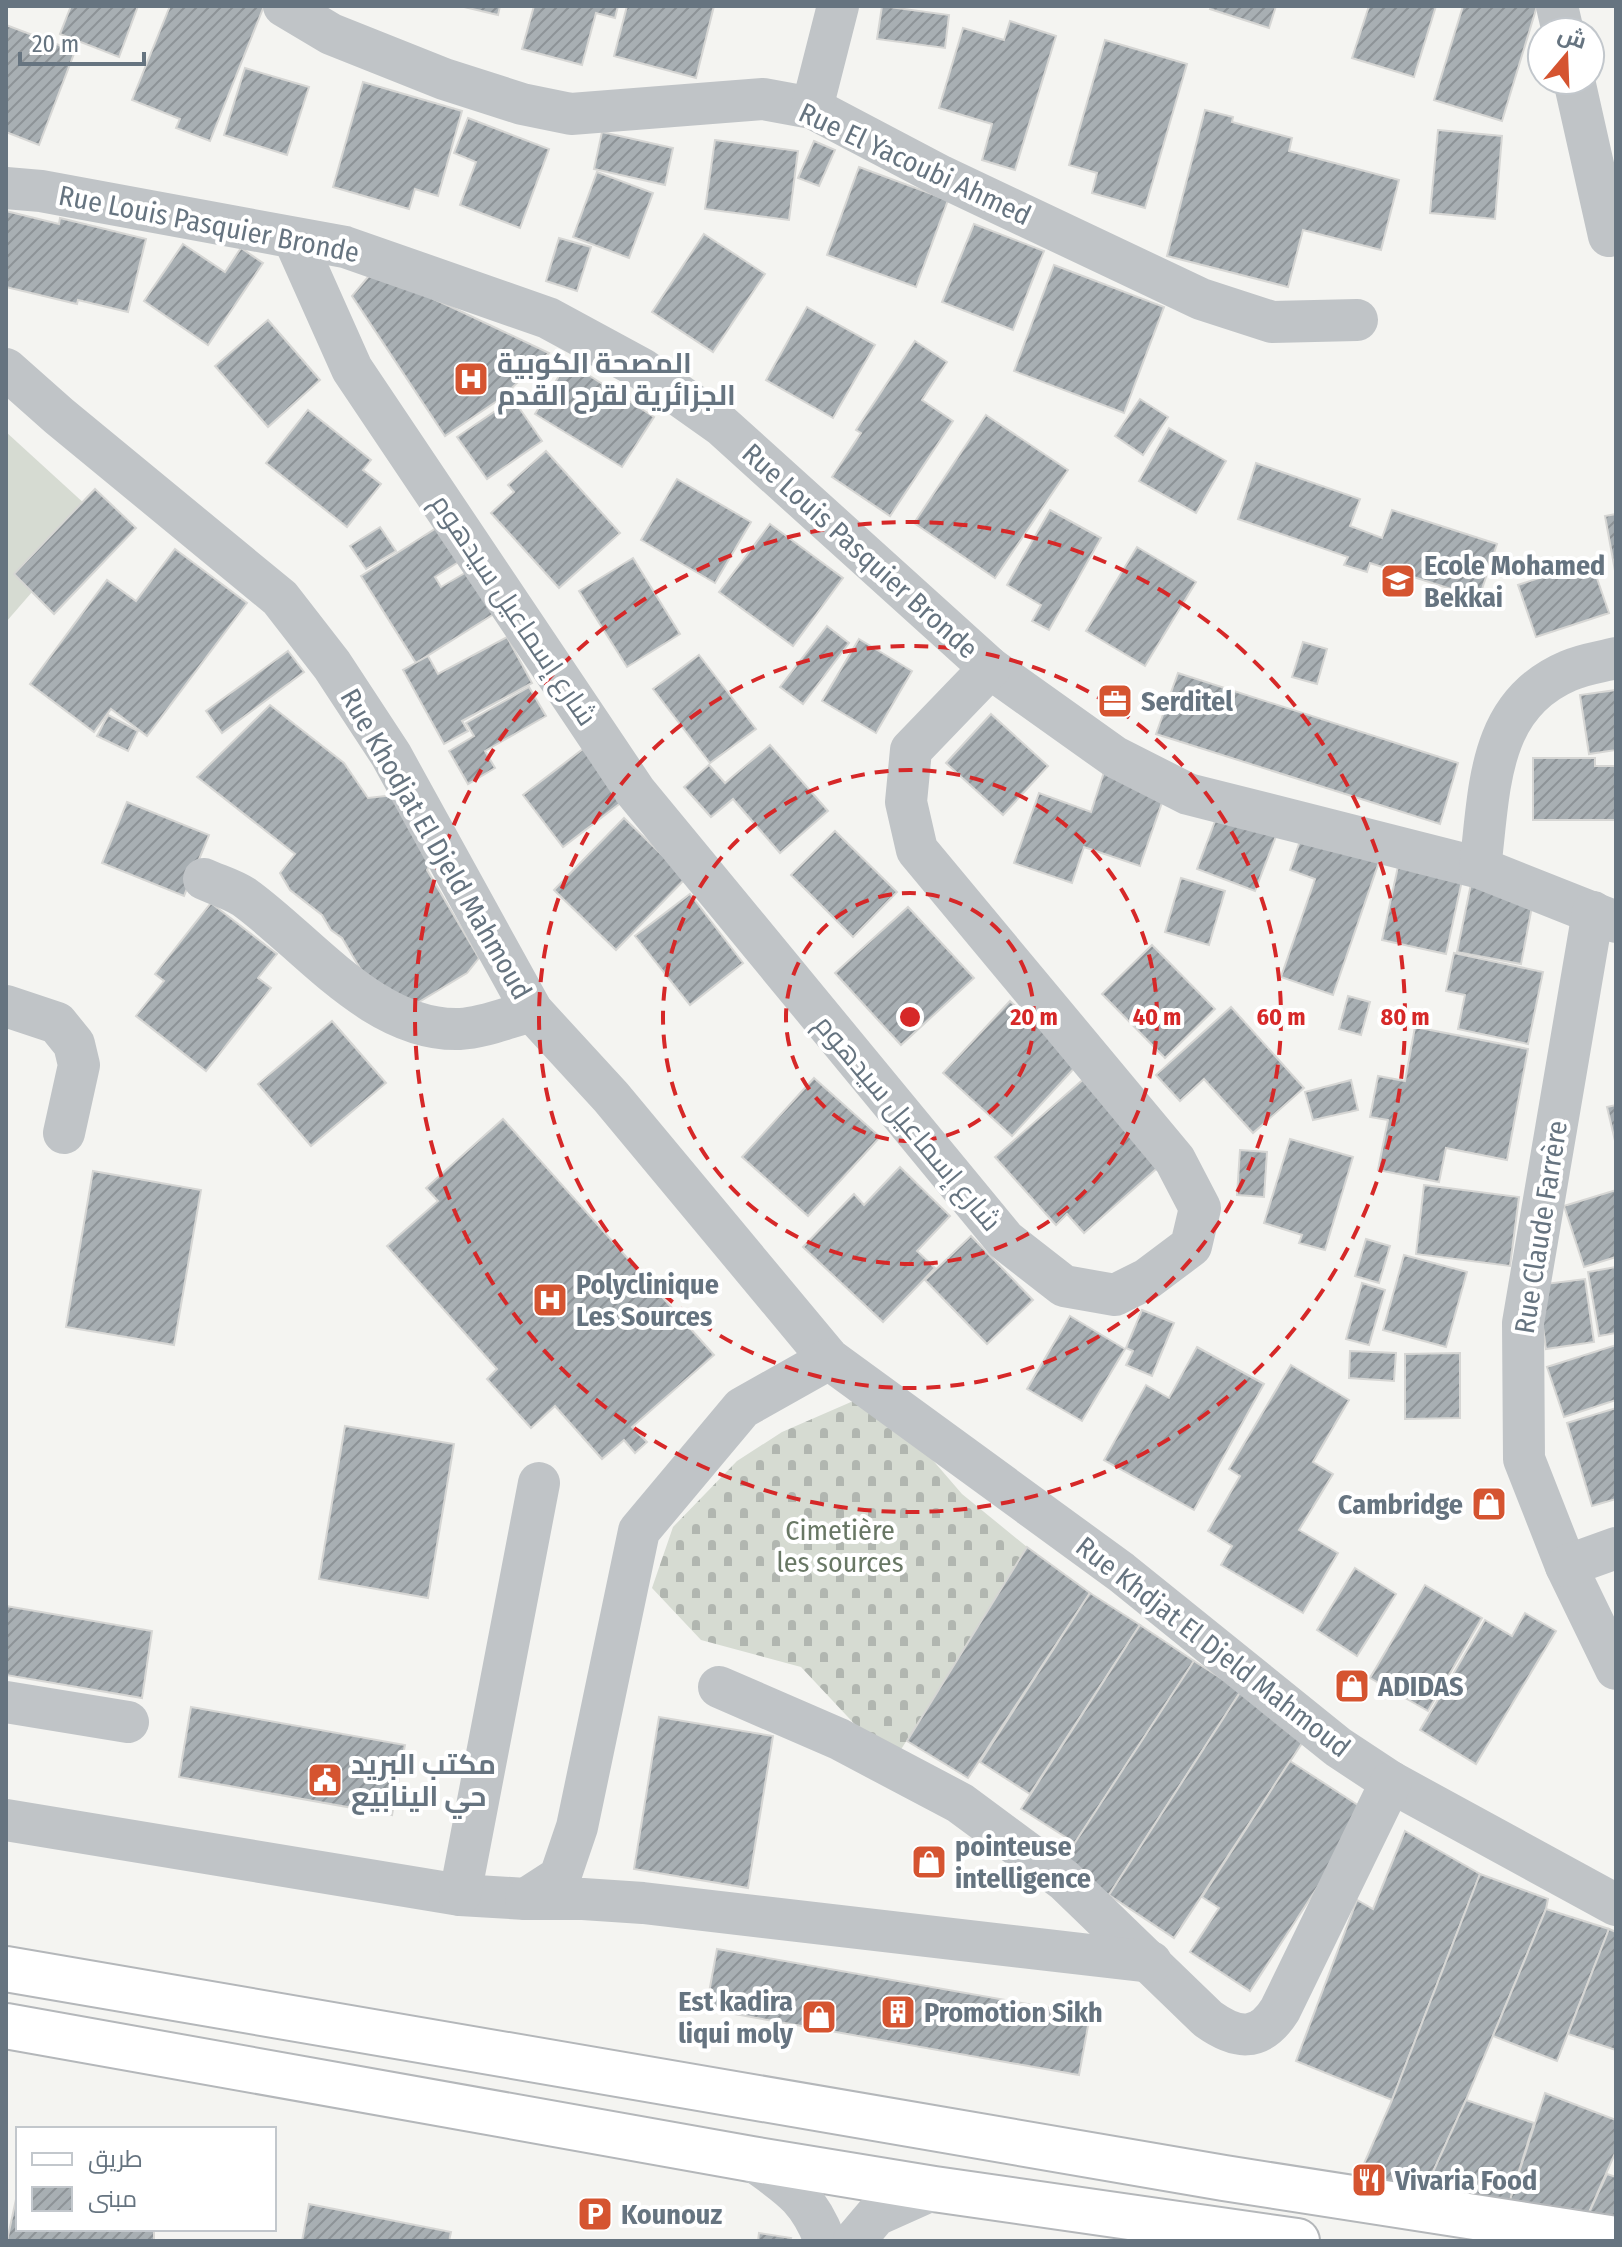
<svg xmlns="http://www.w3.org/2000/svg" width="1622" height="2247" font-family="'Fira Sans Condensed',Cairo,sans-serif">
<defs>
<pattern id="cemetery-stones" width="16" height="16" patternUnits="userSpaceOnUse" patternTransform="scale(2)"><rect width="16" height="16" fill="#d6dbd2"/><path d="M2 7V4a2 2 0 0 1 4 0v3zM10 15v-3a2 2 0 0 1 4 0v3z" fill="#b1b6b0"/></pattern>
<pattern id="building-hatch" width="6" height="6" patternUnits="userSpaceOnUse" patternTransform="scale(2)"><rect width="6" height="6" fill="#a8afb3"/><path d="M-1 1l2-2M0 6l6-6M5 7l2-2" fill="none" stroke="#8d9397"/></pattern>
</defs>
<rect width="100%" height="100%" fill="#f4f4f1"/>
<!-- cemetery -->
<path fill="url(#cemetery-stones)" d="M874 1392 962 1494 1027 1547 892 1764 801 1667 701 1640 652 1588 673 1527 737 1461 782 1432Z"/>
<!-- pitch -->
<path fill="#d6dbd2" d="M6 432 98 516 6 622Z"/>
<!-- building -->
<g fill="url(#building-hatch)" stroke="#d6d6d4" stroke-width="2">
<path d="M71 6H138L119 57 60 34Z"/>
<path d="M170 6H264L210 141 176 128 180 119 132 100Z"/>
<path d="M460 6H500L498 15Z"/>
<path d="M534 6H618L615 18 596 13 582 65 522 49Z"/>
<path d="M627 6H714L696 78 614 56Z"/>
<path d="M882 6 949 15 945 48 877 39Z"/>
<path d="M1211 6H1276L1269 28 1210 9Z"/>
<path d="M1369 6H1436L1414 77 1352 58Z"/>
<path d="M1463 6H1537L1502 121 1434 100Z"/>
<path d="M1010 21 1056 36 1015 170 982 160 992 124 939 108 963 28 1004 40Z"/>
<path d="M6 25 75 51 39 145 6 132Z"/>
<path d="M1105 40 1187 64 1145 208 1092 193 1097 173 1069 165Z"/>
<path d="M245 68 309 87 287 155 224 135Z"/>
<path d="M363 82 462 111 438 196 415 189 409 209 333 187Z"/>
<path d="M1205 110 1233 117 1232 122 1292 138 1289 151 1399 180 1381 250 1303 230 1288 287 1167 256Z"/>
<path d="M468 118 549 149 520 228 460 205 476 162 454 153Z"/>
<path d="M1438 130 1502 136 1495 219 1430 213Z"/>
<path d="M602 132 673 148 665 185 594 169Z"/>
<path d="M715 140 798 151 789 220 705 209Z"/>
<path d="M814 141 835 150 819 186 798 178Z"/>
<path d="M859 167 948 200 916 287 827 255Z"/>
<path d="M597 172 653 193 629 258 573 237Z"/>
<path d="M6 211 59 224 60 218 146 239 128 312 78 300 77 304 6 287Z"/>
<path d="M974 224 1044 251 1013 330 942 302Z"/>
<path d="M704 234 765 274 713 352 652 312Z"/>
<path d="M559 238 591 247 577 291 546 281Z"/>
<path d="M183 244 225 272 241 248 263 263 208 345 144 301Z"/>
<path d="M1054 265 1164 307 1124 413 1014 371Z"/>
<path d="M373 271 462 312 549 353 500 399 445 436 352 296Z"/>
<path d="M807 307 875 345 833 418 766 380Z"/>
<path d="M268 320 320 380 268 427 215 366Z"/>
<path d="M915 341 947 362 922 400 953 421 890 516 832 477 861 433 856 430Z"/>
<path d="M568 362 654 417 622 467 535 414Z"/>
<path d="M513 399 542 441 487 479 457 437Z"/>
<path d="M1140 399 1168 417 1143 455 1115 436Z"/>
<path d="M308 410 371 460 363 470 381 484 347 527 266 463Z"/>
<path d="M986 415 1068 470 995 578 914 523Z"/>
<path d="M1169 428 1226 461 1196 513 1139 481Z"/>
<path d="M546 451 620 533 559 588 491 513 514 492 508 485Z"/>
<path d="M1256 463 1360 499 1350 526 1382 538 1392 510 1497 544 1479 598 1370 563 1367 572 1344 565 1348 557 1238 519Z"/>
<path d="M677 479 751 522 715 583 641 540Z"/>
<path d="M95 489 136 528 54 614 14 574Z"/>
<path d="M1050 510 1101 538 1049 630 1032 621 1041 605 1007 585Z"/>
<path d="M1616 514V576L1605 516Z"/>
<path d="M770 524 843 578 793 646 719 592Z"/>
<path d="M380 527 396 551 366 569 350 546Z"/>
<path d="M438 527 460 561 435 577 441 587 470 570 497 612 416 663 361 576Z"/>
<path d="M1137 547 1196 582 1145 666 1086 631Z"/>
<path d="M175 549 247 603 147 736 111 709 94 732 30 684 107 580 136 601Z"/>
<path d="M633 558 680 634 627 667 579 591Z"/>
<path d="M1591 561 1609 613 1536 637 1518 585Z"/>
<path d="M827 626 849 643 803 704 780 687Z"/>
<path d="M507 637 532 683 462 721 468 731 444 744 403 670 428 656 438 674Z"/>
<path d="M859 639 912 671 876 733 822 701Z"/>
<path d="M1303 642 1327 649 1317 684 1292 677Z"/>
<path d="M288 651 304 672 222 733 206 711Z"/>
<path d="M699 655 756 729 710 763 653 689Z"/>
<path d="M1178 673 1458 763 1440 824 1156 734Z"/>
<path d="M529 687 546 716 485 751 495 768 468 784 449 751 474 736 466 723Z"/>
<path d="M1616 690V750L1589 754 1580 695Z"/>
<path d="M270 705 344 763 368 798 394 795 431 862 427 870 479 958 467 973 409 1008 361 970 342 938 331 930 322 915 290 890 280 873 295 854 197 777Z"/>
<path d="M991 714 1048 766 1003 815 946 763Z"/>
<path d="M108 715 138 731 128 751 97 736Z"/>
<path d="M770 745 828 811 780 853 733 799 711 817 684 787 709 765 725 783Z"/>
<path d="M583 749 623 801 563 847 523 795Z"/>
<path d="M1533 758H1595V766H1616V820H1533Z"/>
<path d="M1105 769 1166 791 1140 866 1084 847 1072 883 1014 863 1039 793 1091 812Z"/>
<path d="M127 802 209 835 184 896 102 863Z"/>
<path d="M1220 808 1278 831 1255 891 1197 869Z"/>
<path d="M624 818 686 878 616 950 554 890Z"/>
<path d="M835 831 897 892 853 937 791 875Z"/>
<path d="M1303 832 1380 859 1333 995 1281 977 1315 879 1290 870Z"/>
<path d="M1399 862 1463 876 1446 954 1382 940Z"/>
<path d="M1181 878 1225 891 1209 945 1165 932Z"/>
<path d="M1471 884 1534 896 1521 964 1457 952Z"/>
<path d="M690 894 743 963 690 1005 635 936Z"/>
<path d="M211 903 277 954 258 978 271 988 206 1071 136 1016 164 981 155 974Z"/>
<path d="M908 907 974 978 901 1045 835 973Z"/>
<path d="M1152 945 1215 1009 1165 1058 1102 994Z"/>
<path d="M1454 953 1543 972 1528 1044 1458 1029 1465 995 1446 991Z"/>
<path d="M1348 996 1370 1002 1361 1035 1339 1029Z"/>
<path d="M1010 1001 1078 1064 1012 1136 943 1073Z"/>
<path d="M1231 1007 1304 1088 1253 1133 1204 1079 1180 1101 1156 1075Z"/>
<path d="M332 1021 386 1083 311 1146 258 1084Z"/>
<path d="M1415 1027 1528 1049 1507 1160 1446 1148 1439 1182 1378 1170 1388 1120 1370 1117 1378 1076 1405 1081Z"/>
<path d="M1086 1077 1163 1163 1084 1233 1067 1214 1056 1225 995 1157Z"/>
<path d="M814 1078 880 1137 808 1216 742 1157Z"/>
<path d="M1351 1080 1358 1110 1313 1120 1305 1092Z"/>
<path d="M1616 1105V1145L1607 1107Z"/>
<path d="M503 1119 714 1355 632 1427 647 1442 635 1453 624 1440 602 1459 555 1406 531 1428 487 1379 497 1369 387 1246 438 1201 426 1188Z"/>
<path d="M1290 1139 1353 1157 1325 1250 1299 1243 1302 1235 1264 1223Z"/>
<path d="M1240 1150 1267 1152 1264 1197 1237 1195Z"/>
<path d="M900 1167 950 1216 917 1251 935 1268 883 1322 803 1247 854 1194 864 1205Z"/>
<path d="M93 1171 201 1190 174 1345 66 1327Z"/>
<path d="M1424 1185 1519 1197 1510 1266 1416 1254Z"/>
<path d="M1616 1190V1257L1584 1267 1564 1206Z"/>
<path d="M971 1236 1033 1300 987 1344 925 1280Z"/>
<path d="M1366 1239 1390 1246 1379 1283 1355 1276Z"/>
<path d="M1404 1255 1467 1272 1446 1347 1383 1330Z"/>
<path d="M1616 1267V1333L1599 1336 1588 1272Z"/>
<path d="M1585 1279 1594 1342 1546 1349 1537 1285Z"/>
<path d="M1362 1283 1385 1290 1369 1345 1346 1339Z"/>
<path d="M1142 1310 1174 1323 1152 1376 1126 1365 1133 1351 1126 1348Z"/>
<path d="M1070 1316 1125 1349 1082 1421 1027 1389Z"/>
<path d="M1616 1345V1400L1564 1417 1547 1367Z"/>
<path d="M1197 1347 1264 1384 1194 1510 1104 1460 1146 1385 1169 1398Z"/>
<path d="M1350 1351 1396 1353 1394 1381 1349 1378Z"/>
<path d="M1460 1353V1418L1405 1419V1354Z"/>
<path d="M1291 1365 1349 1400 1313 1462 1333 1474 1299 1530 1338 1553 1303 1613 1221 1565 1232 1546 1208 1531 1240 1476 1229 1469Z"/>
<path d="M1616 1408V1499L1592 1506 1567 1423Z"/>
<path d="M345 1426 454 1444 428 1598 319 1579Z"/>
<path d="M1027 1547 1090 1593 968 1778 907 1741Z"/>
<path d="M1355 1568 1396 1594 1357 1656 1317 1630Z"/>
<path d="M1425 1585 1482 1618 1428 1711 1370 1678Z"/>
<path d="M1090 1593 1140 1625 1030 1794 980 1762Z"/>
<path d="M6 1606 152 1631 142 1698 6 1675Z"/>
<path d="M1525 1613 1556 1631 1476 1764 1420 1730 1485 1620 1512 1636Z"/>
<path d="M1140 1625 1194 1661 1075 1843 1021 1809Z"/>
<path d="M1194 1661 1241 1691 1109 1895 1061 1864Z"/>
<path d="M1241 1691 1308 1734 1174 1938 1109 1895Z"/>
<path d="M191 1707 405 1745 392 1815 179 1777Z"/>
<path d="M659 1717 773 1736 748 1888 634 1869Z"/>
<path d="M1290 1761 1367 1811 1250 1991 1190 1952 1219 1908 1202 1897Z"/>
<path d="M1405 1831 1480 1874 1392 2100 1296 2061 1357 1900 1373 1909Z"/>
<path d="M1480 1874 1548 1899 1546 1909 1466 2100 1422 2196 1355 2184 1392 2100Z"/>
<path d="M1546 1909 1609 1929 1557 2061 1493 2036Z"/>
<path d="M1609 1929 1616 1932V2050L1568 2034Z"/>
<path d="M717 1949 1090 2015 1079 2075 706 2009Z"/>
<path d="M1545 2093 1616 2120V2151L1587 2217 1507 2209Z"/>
<path d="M1466 2100 1534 2123 1507 2209 1422 2196Z"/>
<path d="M1607 2174 1616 2177V2223L1587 2217Z"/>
<path d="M18 2190V2229H154V2241H7Z"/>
<path d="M309 2204 451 2232 449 2241H302Z"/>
<path d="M759 2233 791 2238 790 2241H758Z"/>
</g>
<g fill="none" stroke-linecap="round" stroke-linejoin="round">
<defs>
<g id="major">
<path d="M6 1969 1224 2178 1616 2239"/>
<path d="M6 2026 751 2159 934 2189 1297 2241"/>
</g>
</defs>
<!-- major casing -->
<use href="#major" stroke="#b4b7ba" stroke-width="48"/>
<!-- minor -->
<g stroke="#c0c4c7" stroke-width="42">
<path d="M284 6 331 34 444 79 522 104 571 114 763 99 812 108 941 176 1201 299 1272 322 1357 320"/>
<path d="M1557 6 1563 32"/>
<path d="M1574 80 1609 236"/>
<path d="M812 108 838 6"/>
<path d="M6 188 41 191 345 247 548 318 642 369 721 425 990 668 1115 757 1188 794 1480 868"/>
<path d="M294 239 352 369 635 791 1005 1240 1064 1286 1115 1295 1147 1279 1191 1246 1200 1208 1175 1160 917 850 906 802 911 750 990 668"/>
<path d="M6 369 59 416 280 598 332 665 391 755 532 1011 611 1097 829 1359 1121 1572 1338 1747 1391 1782 1616 1905"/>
<path d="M1616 658C1601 662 1583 664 1568 671 1486 706 1490 792 1480 868L1616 922"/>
<path d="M204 879C217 885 232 889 244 897 307 942 374 1032 460 1029 483 1028 509 1017 532 1011"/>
<path d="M1593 912 1523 1323 1524 1459 1566 1566 1616 1669"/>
<path d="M6 1006 57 1023 74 1044 79 1065 64 1133"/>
<path d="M1566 1566 1616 1548"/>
<path d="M719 1687 839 1739 960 1803 1064 1880 1208 2019C1236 2039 1259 2043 1280 2010L1391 1782"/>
<path d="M6 1702 128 1722"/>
<path d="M6 1820 460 1895 526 1899 560 1877 577 1827 639 1531 742 1408 829 1359"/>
<path d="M460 1895 539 1483"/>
<path d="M526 1899H583L643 1903 1151 1962"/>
<path d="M751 2159C788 2186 808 2196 825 2241"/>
<path d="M854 2241 876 2215 934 2189"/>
</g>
<!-- major -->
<use href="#major" stroke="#fff" stroke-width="44"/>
</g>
<!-- distance rings -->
<g fill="none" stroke="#d62828" stroke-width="4" stroke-dasharray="14 10">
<circle cx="910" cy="1017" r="124"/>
<circle cx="910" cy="1017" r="247"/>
<circle cx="910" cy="1017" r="371"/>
<circle cx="910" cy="1017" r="495"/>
</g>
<!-- icons -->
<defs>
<symbol id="hospital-square" viewBox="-11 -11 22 22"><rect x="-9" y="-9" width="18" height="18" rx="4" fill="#d55430" stroke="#fff"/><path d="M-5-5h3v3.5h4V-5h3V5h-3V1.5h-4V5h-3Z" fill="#fff"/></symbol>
<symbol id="school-square" viewBox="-11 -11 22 22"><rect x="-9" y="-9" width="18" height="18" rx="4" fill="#d55430" stroke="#fff"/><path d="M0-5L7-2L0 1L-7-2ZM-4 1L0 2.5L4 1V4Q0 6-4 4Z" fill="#fff"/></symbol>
<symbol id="office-square" viewBox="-11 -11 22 22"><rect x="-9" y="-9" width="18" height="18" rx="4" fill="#d55430" stroke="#fff"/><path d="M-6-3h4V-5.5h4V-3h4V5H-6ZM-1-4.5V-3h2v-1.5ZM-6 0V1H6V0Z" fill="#fff"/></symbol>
<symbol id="shop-square" viewBox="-11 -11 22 22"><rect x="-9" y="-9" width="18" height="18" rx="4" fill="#d55430" stroke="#fff"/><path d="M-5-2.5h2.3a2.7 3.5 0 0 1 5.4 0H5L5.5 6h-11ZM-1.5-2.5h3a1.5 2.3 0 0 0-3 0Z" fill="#fff"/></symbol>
<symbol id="civic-square" viewBox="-11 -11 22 22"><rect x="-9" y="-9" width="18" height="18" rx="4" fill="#d55430" stroke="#fff"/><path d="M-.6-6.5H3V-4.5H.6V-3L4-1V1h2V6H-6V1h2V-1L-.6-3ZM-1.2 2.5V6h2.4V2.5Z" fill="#fff"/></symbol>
<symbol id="building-square" viewBox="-11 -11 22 22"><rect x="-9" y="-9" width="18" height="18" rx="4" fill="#d55430" stroke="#fff"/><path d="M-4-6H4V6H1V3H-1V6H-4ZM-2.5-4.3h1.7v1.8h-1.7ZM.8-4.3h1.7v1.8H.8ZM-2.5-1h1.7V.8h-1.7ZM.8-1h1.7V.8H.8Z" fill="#fff"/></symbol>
<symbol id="restaurant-square" viewBox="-11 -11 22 22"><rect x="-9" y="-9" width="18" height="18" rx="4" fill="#d55430" stroke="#fff"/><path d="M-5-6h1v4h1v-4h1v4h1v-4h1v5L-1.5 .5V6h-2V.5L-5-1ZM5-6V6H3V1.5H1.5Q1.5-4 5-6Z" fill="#fff"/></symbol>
<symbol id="parking-square" viewBox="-11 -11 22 22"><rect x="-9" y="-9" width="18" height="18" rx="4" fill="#d55430" stroke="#fff"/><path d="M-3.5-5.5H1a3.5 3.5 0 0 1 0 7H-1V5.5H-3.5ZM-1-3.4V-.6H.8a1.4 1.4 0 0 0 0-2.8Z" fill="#fff"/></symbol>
</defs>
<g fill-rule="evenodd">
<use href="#hospital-square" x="451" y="359" width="40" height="40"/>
<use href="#school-square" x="1378" y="561" width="40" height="40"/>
<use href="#office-square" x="1095" y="681" width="40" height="40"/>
<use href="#hospital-square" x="530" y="1280" width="40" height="40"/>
<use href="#shop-square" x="1469" y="1484" width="40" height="40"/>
<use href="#shop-square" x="1332" y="1666" width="40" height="40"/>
<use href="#civic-square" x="305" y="1760" width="40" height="40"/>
<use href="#shop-square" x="909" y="1842" width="40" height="40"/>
<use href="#building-square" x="878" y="1992" width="40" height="40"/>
<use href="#shop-square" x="799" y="1997" width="40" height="40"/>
<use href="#restaurant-square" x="1349" y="2160" width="40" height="40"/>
<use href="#parking-square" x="575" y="2194" width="40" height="40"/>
</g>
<g text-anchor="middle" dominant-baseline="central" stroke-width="8" stroke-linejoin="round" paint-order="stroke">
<!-- street labels -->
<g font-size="28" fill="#667480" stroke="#fff">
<text transform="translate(915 164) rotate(25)">Rue El Yacoubi Ahmed</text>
<text transform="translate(209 224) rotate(11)">Rue Louis Pasquier Bronde</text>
<text transform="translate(860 551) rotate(42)">Rue Louis Pasquier Bronde</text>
<text transform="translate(514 610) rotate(56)">شارع إسماعيل سيدهوم</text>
<text transform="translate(436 844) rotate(60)">Rue Khodjat El Djeld Mahmoud</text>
<text transform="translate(908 1123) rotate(50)">شارع إسماعيل سيدهوم</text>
<text transform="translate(1541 1227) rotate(-81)">Rue Claude Farrère</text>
<text transform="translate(1213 1647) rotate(38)">Rue Khdjat El Djeld Mahmoud</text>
</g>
<!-- poi labels -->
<g font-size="28" font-weight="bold" fill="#667480" stroke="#fff" text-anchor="start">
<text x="497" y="363">المصحة الكوبية<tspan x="497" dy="32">الجزائرية لقرح القدم</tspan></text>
<text x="1424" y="565">Ecole Mohamed<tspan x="1424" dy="32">Bekkai</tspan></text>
<text x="1141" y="701">Serditel</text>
<text x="576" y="1284">Polyclinique<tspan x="576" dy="32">Les Sources</tspan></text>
<text x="1463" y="1504" text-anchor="end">Cambridge</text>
<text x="1378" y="1686">ADIDAS</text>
<text x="351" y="1764">مكتب البريد<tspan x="351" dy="32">حي الينابيع</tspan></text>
<text x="955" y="1846">pointeuse<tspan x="955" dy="32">intelligence</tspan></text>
<text x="793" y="2001" text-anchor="end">Est kadira<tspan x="793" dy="32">liqui moly</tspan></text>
<text x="924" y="2012">Promotion Sikh</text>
<text x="1395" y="2180">Vivaria Food</text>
<text x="621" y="2214">Kounouz</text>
</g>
<!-- park labels -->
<g font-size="28" fill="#687764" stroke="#fff">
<text x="840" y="1530">Cimetière<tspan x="840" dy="32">les sources</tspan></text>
</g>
</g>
<circle cx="910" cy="1017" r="12" fill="#d62828" stroke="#fff" stroke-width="4"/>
<g font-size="24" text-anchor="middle" font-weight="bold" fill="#d62828" stroke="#fff" stroke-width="8" stroke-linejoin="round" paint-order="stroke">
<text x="1034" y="1025">20 m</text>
<text x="1157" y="1025">40 m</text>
<text x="1281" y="1025">60 m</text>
<text x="1405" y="1025">80 m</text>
</g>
<!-- border -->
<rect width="1622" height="2247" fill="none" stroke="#667480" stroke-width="16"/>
<!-- legend -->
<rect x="16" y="2127" width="260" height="104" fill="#ffffff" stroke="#c2c7cc" stroke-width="2"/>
<rect x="32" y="2153" width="40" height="12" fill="#ffffff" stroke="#c2c7cc" stroke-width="2"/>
<text x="88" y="2167" font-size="24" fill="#667480">طريق</text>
<rect x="32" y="2187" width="40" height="24" fill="url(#building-hatch)" stroke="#c2c7cc" stroke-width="2"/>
<text x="88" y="2207" font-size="24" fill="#667480">مبنى</text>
<!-- north arrow -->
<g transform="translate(1566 56) rotate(19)"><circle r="38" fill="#ffffff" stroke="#c2c7cc" stroke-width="2"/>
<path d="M0-6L14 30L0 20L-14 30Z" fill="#d55430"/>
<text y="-12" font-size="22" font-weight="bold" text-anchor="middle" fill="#667480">ش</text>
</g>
<!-- scale -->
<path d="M20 52v12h124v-12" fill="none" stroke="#667480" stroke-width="4"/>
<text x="32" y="52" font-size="24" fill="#667480" stroke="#ffffff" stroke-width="6" paint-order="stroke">20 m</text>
</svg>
